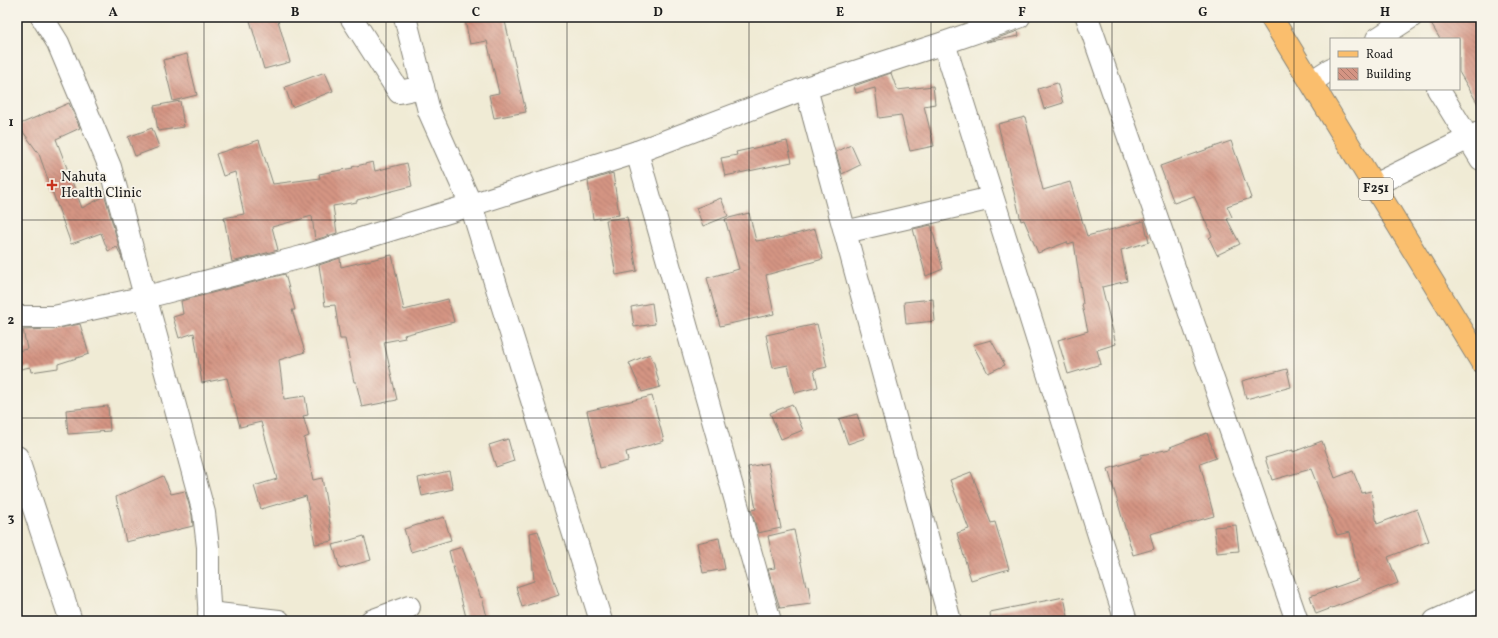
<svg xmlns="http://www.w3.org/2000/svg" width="1498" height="638" font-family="Vollkorn,serif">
<defs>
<pattern id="building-back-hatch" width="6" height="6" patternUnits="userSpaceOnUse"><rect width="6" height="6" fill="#d49483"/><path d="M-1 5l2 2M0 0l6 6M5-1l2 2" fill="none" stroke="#ab786a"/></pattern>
</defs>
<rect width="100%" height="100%" fill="#f7f3e8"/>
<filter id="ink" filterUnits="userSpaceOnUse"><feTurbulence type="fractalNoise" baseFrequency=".025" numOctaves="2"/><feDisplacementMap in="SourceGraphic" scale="8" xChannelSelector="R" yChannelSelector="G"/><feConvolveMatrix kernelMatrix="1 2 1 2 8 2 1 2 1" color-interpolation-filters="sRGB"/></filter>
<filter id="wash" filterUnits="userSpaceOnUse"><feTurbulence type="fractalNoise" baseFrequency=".012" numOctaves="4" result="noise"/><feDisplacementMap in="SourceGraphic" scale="16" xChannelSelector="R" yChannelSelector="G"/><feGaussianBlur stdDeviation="0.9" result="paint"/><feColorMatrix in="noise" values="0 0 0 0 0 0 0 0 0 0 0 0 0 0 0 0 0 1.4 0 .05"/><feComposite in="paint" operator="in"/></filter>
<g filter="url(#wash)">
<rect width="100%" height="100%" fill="#f0ebd5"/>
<g id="blocks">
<!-- building -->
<g fill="url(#building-back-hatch)">
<path d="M249 17H277L290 62 264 69Z"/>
<path d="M480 17H504L526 112 494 118 489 95 499 93 487 41 470 44 465 20Z"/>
<path d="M1427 17H1474L1481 29V109L1459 72V39H1440Z"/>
<path d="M1018 31 1019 36 986 42Z"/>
<path d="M187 54 197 95 173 101 163 60Z"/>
<path d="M325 72 333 91 292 107 285 87Z"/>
<path d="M891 73 897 90 933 86 935 104 924 106 934 146 910 151 901 115 879 118 875 88 856 93 854 86Z"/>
<path d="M1057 83 1063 103 1044 109 1038 89Z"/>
<path d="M180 101 184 127 158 131 154 106Z"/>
<path d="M69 103 80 128 56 139 82 208 105 196 123 261 117 247 108 251 101 233 71 244 39 154 18 125Z"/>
<path d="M1025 117 1043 190 1070 182 1087 236 1144 221 1149 242 1121 250 1127 281 1102 287 1116 344 1097 350 1101 364 1068 374 1058 340 1088 331 1082 305 1083 304 1074 242 1068 244 1067 242 1038 253 1024 220 1021 221 998 124Z"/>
<path d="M152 128 159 147 135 156 128 137Z"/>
<path d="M259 140 273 184 320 178 319 174 353 168 352 167 373 162 375 171 407 163 412 186 357 200V202L333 206 337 233 315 240 312 216 272 227 278 250 232 262 224 218 244 214 235 172 223 176 216 154Z"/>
<path d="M787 141 792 162 725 176 721 158 737 155 736 152Z"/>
<path d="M1231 141 1251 198 1227 206 1232 217 1227 219 1240 244 1217 255 1209 238 1212 236 1194 196 1174 203 1160 166Z"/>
<path d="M851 145 860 165 842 174 836 152Z"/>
<path d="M613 173 619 215 593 219 588 181Z"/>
<path d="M721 198 728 216 703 226 696 208Z"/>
<path d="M749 213 756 241 784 237 815 229 823 259 766 275 774 314 720 326 707 278 739 269 725 219Z"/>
<path d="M627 217 637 271 616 275 606 220Z"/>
<path d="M931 225 943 269 926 276 913 229Z"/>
<path d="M392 255 404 310 448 299 454 322 404 335 405 338 384 342 397 400 362 407 356 382H354L345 339H340L335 305 325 306 319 265 340 258 341 267Z"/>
<path d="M285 274 295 310H292L305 352 279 360 284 399 305 396 308 415 303 416 309 436 304 438 313 480 322 478 333 541 315 544 306 496 261 509 254 486 277 479 261 422 240 427 227 378 202 383 194 333 179 338 173 317 183 314 181 301Z"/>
<path d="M933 299 935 321 906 324 904 302Z"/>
<path d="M652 303 655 324 634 327 631 307Z"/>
<path d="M80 324 89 354 58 364V368L31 372 30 367 21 369 17 351 27 349 23 330 54 329Z"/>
<path d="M817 324 827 367 814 370 818 387 795 393 788 365 773 368 766 335Z"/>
<path d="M991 340 1005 365 988 373 973 345Z"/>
<path d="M650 354 654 363 660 387 642 392 629 363Z"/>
<path d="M1287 369 1291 387 1246 399 1242 381Z"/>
<path d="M652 396 664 441 626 452 628 461 600 468 587 411Z"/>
<path d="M792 404 803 430 781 439 770 413Z"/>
<path d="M108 406 110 431 68 434 66 410Z"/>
<path d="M857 414 865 438 848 444 839 419Z"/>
<path d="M1207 433 1216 458 1200 464 1214 516 1150 534 1154 549 1133 555 1108 469 1141 458V455L1170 449V447Z"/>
<path d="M508 439 514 461 496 467 489 445Z"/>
<path d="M1322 441 1335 478 1353 471 1362 493 1371 491 1377 524 1417 509 1429 541 1388 557 1398 583 1316 614 1310 596 1359 579 1350 532 1337 535 1311 469 1272 480 1265 458 1293 450V452Z"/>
<path d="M768 463 781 528 758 533 751 510 756 509 748 467Z"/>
<path d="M449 471 453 489 422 496 418 478Z"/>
<path d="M971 472 991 523 995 522 1009 569 971 580 957 533 969 529 950 480Z"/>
<path d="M163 476 171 494 185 491 192 515 193 526 126 542 116 497Z"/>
<path d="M444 517 451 540 411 552 404 529Z"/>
<path d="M1236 525 1239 551 1217 553 1214 527Z"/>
<path d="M794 530 806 586 808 585 811 604 780 608 768 569 775 568 768 536Z"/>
<path d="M538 531 559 595 522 607 516 587 534 581 530 533Z"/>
<path d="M364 536 371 560 340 569 333 545Z"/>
<path d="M719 538 725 569 703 573 697 543Z"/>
<path d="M462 547 481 598 482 597 488 621H467L449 551Z"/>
<path d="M1064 597 1069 621H991L990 612Z"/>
</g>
</g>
</g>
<g filter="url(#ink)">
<use href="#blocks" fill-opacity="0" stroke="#868478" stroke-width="1"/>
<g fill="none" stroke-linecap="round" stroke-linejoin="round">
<defs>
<g id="minor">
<path d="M42 17 58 43 110 167 204 513 208 547V587L210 621"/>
<path d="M351 17 399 92 423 87"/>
<path d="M405 17 429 111 471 205 601 621"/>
<path d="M1087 17 1297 621"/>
<path d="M1377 39 1411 17"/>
<path d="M944 43 1126 621"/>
<path d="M1311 82 1331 69"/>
<path d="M806 88 950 621"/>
<path d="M1438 89 1481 159"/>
<path d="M637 152 770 621"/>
<path d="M1373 187 1374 185 1481 132"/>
<path d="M845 232 992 198"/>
<path d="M17 317H54L146 297 302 257 471 205 637 152 806 88 944 43 1019 17"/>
<path d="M17 457 71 621"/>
<path d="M209 613 279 621"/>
<path d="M371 621 409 607"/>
<path d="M1435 621 1481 600"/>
</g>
<path id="primary" d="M1271 17 1481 361"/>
</defs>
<!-- minor casing -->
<use href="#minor" stroke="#868478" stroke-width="24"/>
<!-- primary casing -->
<use href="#primary" stroke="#868478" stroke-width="24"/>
<!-- minor -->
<use href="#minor" stroke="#fff" stroke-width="22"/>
<!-- primary -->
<use href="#primary" stroke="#fabe6d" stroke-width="22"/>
</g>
</g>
<!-- grid -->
<path fill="none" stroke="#1c1c1c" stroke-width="1" stroke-opacity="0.55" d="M204 17V621M386 17V621M567 17V621M749 17V621M931 17V621M1112 17V621M1294 17V621M17 220H1481M17 418H1481"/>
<!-- markers -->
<path fill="#c8321e" stroke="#f7f3e8" stroke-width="1.5" d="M50 179h4v4h4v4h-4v4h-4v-4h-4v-4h4z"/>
<g text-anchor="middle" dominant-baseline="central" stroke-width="3.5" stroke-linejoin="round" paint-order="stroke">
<!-- shield labels -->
<rect fill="#f7f3e8" stroke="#5e5c59" stroke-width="1" x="1359" y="178" width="34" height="22" rx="3"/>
<g font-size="13" font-weight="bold" fill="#1c1c1c">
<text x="1376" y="189">F251</text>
</g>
<!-- poi labels -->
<g font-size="14" fill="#1c1c1c" stroke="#f7f3e8" text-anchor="start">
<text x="61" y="177">Nahuta<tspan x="61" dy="16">Health Clinic</tspan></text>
</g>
</g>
<!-- margin -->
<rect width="1498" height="638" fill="none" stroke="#f7f3e8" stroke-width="44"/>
<!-- legend -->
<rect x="1330" y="38" width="130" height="52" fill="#f7f3e8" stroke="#9f9d96"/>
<rect x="1338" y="51" width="20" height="6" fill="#fabe6d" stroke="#9f9d96"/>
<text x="1366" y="58" font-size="12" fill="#1c1c1c">Road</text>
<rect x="1338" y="68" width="20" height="12" fill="url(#building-back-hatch)" stroke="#9f9d96"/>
<text x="1366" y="78" font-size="12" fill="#1c1c1c">Building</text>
<rect x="22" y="22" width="1454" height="594" fill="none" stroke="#1c1c1c" stroke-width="1.5"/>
<g font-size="13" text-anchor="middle" font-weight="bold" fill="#1c1c1c">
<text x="113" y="16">A</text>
<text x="295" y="16">B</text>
<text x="476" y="16">C</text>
<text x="658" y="16">D</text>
<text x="840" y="16">E</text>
<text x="1022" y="16">F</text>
<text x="1203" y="16">G</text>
<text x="1385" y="16">H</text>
<text x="11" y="126">1</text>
<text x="11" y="324">2</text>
<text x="11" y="522">3</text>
</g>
</svg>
